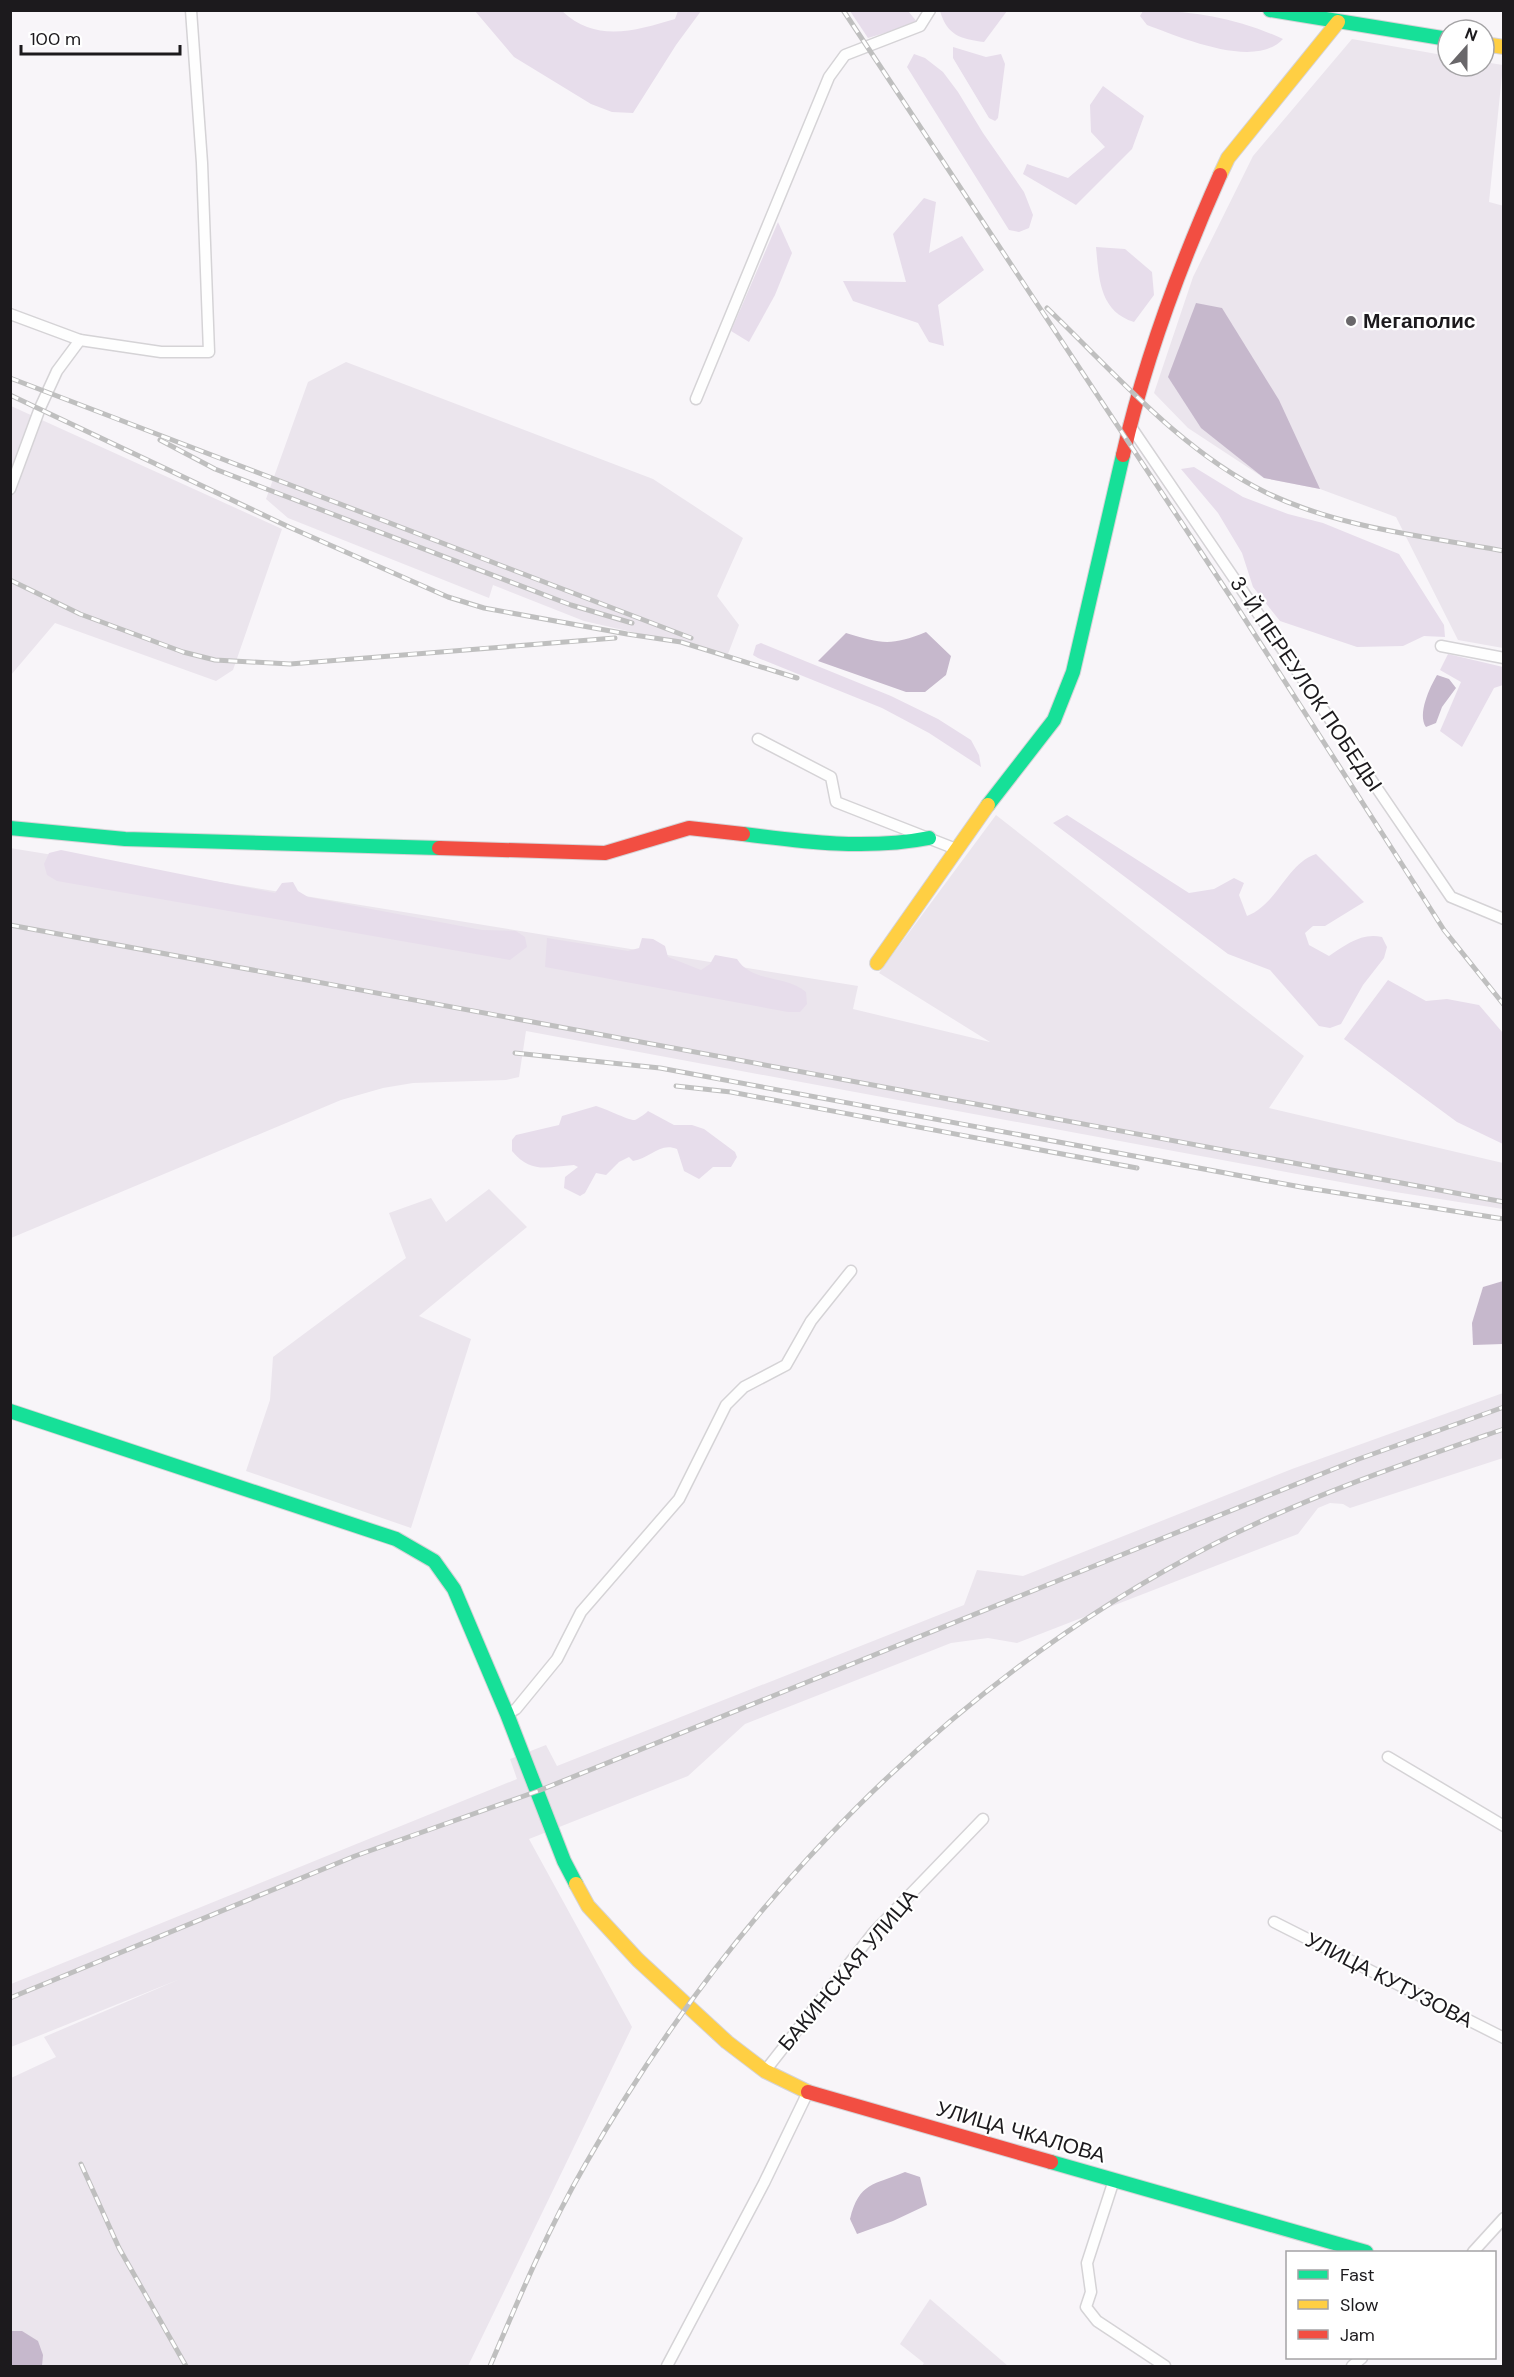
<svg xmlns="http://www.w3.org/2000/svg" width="1514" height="2377" font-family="'DM Sans',sans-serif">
<rect width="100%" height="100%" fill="#f8f5f9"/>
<!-- built -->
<g fill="#ebe5ed">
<path d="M1352 39 1448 56V66H1484V62L1503 65 1489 202 1504 206 1503 648 1458 640 1396 517 1320 489 1264 478 1188 428 1154 393 1193 277 1253 156Z"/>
<path d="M346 362 653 479 743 538 717 596 739 625 728 654 584 621 493 585 489 598 288 518 266 499 308 382Z"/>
<path d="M11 406 282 529 233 670 216 681 55 623 11 675Z"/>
<path d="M996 815 1304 1056 1269 1108 1503 1163V1209L1389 1191 526 1031 519 1077 506 1080 413 1083 383 1088 341 1100 11 1238 10 848 858 986 853 1009 990 1042 879 973Z"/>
<path d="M489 1189 527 1227 419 1316 471 1339 411 1528 246 1471 270 1400 273 1357 406 1258 389 1213 431 1198 446 1222Z"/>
<path d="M1503 1393V1458L1350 1508 1343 1504 1330 1503 1318 1508 1298 1534 1017 1643 988 1638 951 1643 745 1724 688 1776 529 1839 632 2027 468 2366H11V2078L56 2057 44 2037 180 1979 11 2047V1984L517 1779 510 1759 546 1745 557 1766 964 1605 977 1570 1023 1576 1292 1469Z"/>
<path d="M930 2299 1008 2366H922L924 2363 900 2344Z"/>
</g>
<!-- green -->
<g fill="#e7ddeb">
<path d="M475 11H562C596 43 635 31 675 19L678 11H701L676 45 633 113 612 112 591 104 514 57Z"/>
<path d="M850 11H908L918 23 868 38Z"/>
<path d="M940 11V10L1007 11 984 42C960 39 947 35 940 11Z"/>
<path d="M1143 11C1192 10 1238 18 1283 39 1255 70 1180 37 1147 25L1140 16Z"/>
<path d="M953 47 986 57 1001 54 1005 64 998 118 995 121 989 118 953 58Z"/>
<path d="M914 54 925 58 943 72 958 92 983 133 1024 192 1033 215 1029 228 1019 232 1009 230 907 67Z"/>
<path d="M1103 86 1144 116 1132 149 1076 205 1023 174 1027 164 1068 178 1105 147 1091 132 1090 105Z"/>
<path d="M924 198 936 202 929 253 962 236 984 270 938 305 944 346 929 342 918 323 853 301 843 281 906 282 893 234Z"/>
<path d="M778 222 792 253 775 295 749 342 731 331Z"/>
<path d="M1096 247 1125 249 1152 272 1154 295 1134 322C1099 311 1099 278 1096 247Z"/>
<path d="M1194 467 1243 497 1288 514 1323 523 1399 554 1444 625 1445 637 1424 636 1403 646 1357 647 1280 621 1253 587 1242 553 1218 513 1181 469Z"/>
<path d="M761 643 891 696 938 719 971 740 979 755 981 767 929 733 882 708 758 658 753 655 756 645Z"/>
<path d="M1448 654 1503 667V685L1494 688 1462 747 1440 731 1461 682 1440 670Z"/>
<path d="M1067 815 1189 893 1214 889 1234 878 1244 883 1239 895 1247 916C1278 904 1286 864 1316 854L1364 902 1325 926H1313L1305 933 1309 945 1329 956C1345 945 1362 932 1382 937L1387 947 1384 958 1363 985 1341 1024 1330 1028 1319 1026 1270 970 1228 954 1053 823Z"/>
<path d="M61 850 275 893 282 883 293 882 298 891 308 897 482 930 516 931 525 937 527 947 510 960 57 881 47 875 44 864 49 853Z"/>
<path d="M547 938 628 951 639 948 642 938 653 939 665 946 668 957 701 970 710 964 715 955 737 959C752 983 786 975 806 992L807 1004 800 1012H788L545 967Z"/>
<path d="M1388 980 1426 1001 1447 999 1479 1005 1503 1033V1144L1457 1122 1344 1039Z"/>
<path d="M596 1106C604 1108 630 1121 635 1120 639 1118 645 1114 648 1111L674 1125H692L704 1129 735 1152 737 1157 731 1167H713L699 1179 684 1171 677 1149C659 1142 650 1159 633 1161L629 1157 619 1162 606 1175 596 1173 585 1193 580 1196 564 1188 565 1177 578 1167 574 1165C547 1167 531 1174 512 1151V1140L516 1135 559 1125 562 1116Z"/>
</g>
<!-- water -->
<g fill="#c6b8cc">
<path d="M1196 303 1222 308 1279 400 1320 489 1264 478 1201 428 1168 377Z"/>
<path d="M926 632 951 656 946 675 925 692H906L818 661 846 633C882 644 891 646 926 632Z"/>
<path d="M1437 675 1449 679 1456 688 1442 707 1436 723 1426 727C1417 714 1430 687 1437 675Z"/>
<path d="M1503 1281V1344L1473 1345 1472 1323 1483 1287Z"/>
<path d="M905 2172 920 2177 927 2205 893 2221 857 2234 850 2219C859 2182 874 2185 905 2172Z"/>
<path d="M10 2331H22L38 2341 43 2355 42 2366H11Z"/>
</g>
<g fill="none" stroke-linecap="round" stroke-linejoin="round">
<defs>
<g id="street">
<path d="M10 314 80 340"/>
<path d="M696 399 829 77 845 55 920 26 930 10"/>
<path d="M1129 424 1451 897 1504 919"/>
<path d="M10 489 40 408 57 371 80 340 161 352H209L202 163 191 10"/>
<path d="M1441 646 1504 658"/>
<path d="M758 739 831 777 836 802 956 849"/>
<path d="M507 1714 516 1709 557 1659 581 1612 679 1499 726 1405 744 1387 786 1365 811 1321 851 1271"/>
<path d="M1388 1757 1504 1826"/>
<path d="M1274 1922 1504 2038"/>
<path d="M765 2071 874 1932 983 1819"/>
<path d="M1114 2180 1087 2263 1091 2292 1086 2307 1097 2321 1165 2366"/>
<path d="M1473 2252 1504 2218"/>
<path d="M667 2366 764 2183 808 2092"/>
<path d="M1352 2366 1362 2358"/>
</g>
<g id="fast">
<path d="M1270 10 1448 39"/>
<path d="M988 805 1054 720 1073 672 1123 455"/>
<path d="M10 828 125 839 439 848"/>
<path d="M743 834C805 842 868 850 929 838"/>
<path d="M10 1411 396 1539 434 1561 454 1589 507 1714 564 1861 576 1884"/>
<path d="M1051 2162 1366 2252"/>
</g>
<g id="slow">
<path d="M1484 44 1504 47"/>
<path d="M1220 175 1228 158 1338 22"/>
<path d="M877 963 988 805"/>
<path d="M576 1884 588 1906 638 1960 727 2042 765 2071 808 2092"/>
</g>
<g id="jam">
<path d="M1123 455C1145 358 1180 265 1220 175"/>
<path d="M439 848 605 853 689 828 743 834"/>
<path d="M808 2092 1051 2162"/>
</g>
</defs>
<!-- street casing -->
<use href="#street" stroke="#d5d3d6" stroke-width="13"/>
<!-- fast casing -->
<use href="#fast" stroke="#d5d3d6" stroke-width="16"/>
<!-- slow casing -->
<use href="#slow" stroke="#d5d3d6" stroke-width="16"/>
<!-- jam casing -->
<use href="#jam" stroke="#d5d3d6" stroke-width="16"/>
<!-- street -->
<use href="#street" stroke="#fefefe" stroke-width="10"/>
<!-- fast -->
<use href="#fast" stroke="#16e098" stroke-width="14"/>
<!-- slow -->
<use href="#slow" stroke="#ffcf43" stroke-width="14"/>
<!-- jam -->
<use href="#jam" stroke="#f24e42" stroke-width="14"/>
<defs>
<g id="rail">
<path d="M843 10 1232 599 1444 930 1504 1005"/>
<path d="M1047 308C1115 373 1180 450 1265 492 1339 528 1424 536 1504 551"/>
<path d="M10 378 691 638"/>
<path d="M10 395 289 527 448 597 484 608 627 634 681 642 797 678"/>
<path d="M160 440 215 469 264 488 571 605 632 623"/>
<path d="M10 580 80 614 183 652 215 660 290 664 615 638"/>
<path d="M10 925 1504 1202"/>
<path d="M515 1053 660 1068 1301 1187 1504 1219"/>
<path d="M676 1086 731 1092 1137 1168"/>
<path d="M10 1998 355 1856 538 1791 1356 1460 1504 1407"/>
<path d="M81 2164 119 2248 186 2366"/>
<path d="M490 2366C519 2298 548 2229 585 2165 733 1906 949 1680 1216 1543 1308 1496 1406 1463 1504 1429"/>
</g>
</defs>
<!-- rail casing -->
<use href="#rail" stroke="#bfbfbf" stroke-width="5"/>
<!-- rail -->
<use href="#rail" stroke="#fff" stroke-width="3" stroke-dasharray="9" stroke-linecap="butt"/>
</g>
<!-- markers -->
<circle fill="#69676a" stroke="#fff" stroke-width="2" cx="1351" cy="321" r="6"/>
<g text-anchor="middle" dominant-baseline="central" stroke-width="4.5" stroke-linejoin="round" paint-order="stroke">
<!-- poi labels -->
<g font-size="21" font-weight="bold" fill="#1c1a1d" stroke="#fff" text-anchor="start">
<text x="1363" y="321">Мегаполис</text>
</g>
<!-- street labels -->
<g font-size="21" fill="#1c1a1d" stroke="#fff">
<text transform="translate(1306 684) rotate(56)">3-Й ПЕРЕУЛОК ПОБЕДЫ</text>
<text transform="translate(848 1970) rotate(-50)">БАКИНСКАЯ УЛИЦА</text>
<text transform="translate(1389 1980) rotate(27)">УЛИЦА КУТУЗОВА</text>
<text transform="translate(1021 2132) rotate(16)">УЛИЦА ЧКАЛОВА</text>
</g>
</g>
<!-- border -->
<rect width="1514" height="2377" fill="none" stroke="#1c1a1d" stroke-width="24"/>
<!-- legend -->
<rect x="1286" y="2251" width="210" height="108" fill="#ffffff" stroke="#a4a3a5" stroke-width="1.5"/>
<rect x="1298" y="2270" width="30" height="9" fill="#16e098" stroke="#a4a3a5" stroke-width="1.5"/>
<text x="1340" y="2281" font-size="18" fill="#1c1a1d">Fast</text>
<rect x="1298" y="2300" width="30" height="9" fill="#ffcf43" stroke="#a4a3a5" stroke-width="1.5"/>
<text x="1340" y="2311" font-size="18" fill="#1c1a1d">Slow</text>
<rect x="1298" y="2330" width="30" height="9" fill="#f24e42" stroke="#a4a3a5" stroke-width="1.5"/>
<text x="1340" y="2341" font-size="18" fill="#1c1a1d">Jam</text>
<!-- north arrow -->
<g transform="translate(1466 48) rotate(21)"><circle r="28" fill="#ffffff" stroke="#a4a3a5" stroke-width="1.5"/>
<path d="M0-4.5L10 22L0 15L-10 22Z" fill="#69676a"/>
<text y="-9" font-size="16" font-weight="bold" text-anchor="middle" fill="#1c1a1d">N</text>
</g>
<!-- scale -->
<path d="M21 45v9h159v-9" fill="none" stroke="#1c1a1d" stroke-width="3"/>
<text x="30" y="45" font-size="18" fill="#1c1a1d" stroke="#ffffff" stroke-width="4.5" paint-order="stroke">100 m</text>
</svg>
